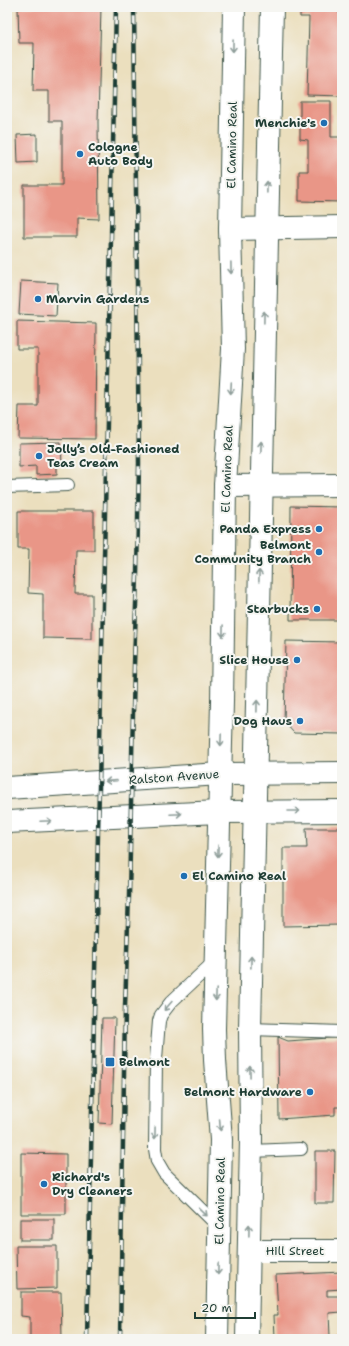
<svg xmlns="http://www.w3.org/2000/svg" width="349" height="1346" font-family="'Shantell Sans',sans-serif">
<rect width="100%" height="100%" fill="#f6f6f2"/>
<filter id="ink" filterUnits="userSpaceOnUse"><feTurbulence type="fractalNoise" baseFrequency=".025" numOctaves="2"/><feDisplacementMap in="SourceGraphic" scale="8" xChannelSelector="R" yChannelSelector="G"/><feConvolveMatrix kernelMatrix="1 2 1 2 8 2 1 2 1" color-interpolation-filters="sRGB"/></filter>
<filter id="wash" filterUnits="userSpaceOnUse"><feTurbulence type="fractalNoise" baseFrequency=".012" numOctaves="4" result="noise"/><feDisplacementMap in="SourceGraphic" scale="16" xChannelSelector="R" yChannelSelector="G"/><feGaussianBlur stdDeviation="0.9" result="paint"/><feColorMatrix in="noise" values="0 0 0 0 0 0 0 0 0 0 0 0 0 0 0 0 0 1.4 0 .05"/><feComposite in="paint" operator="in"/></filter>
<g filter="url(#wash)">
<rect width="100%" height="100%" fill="#ebdfbe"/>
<g id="blocks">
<!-- building -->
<g fill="#e99687">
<path d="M18 7H101L98 122 99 219 77 218V237H24V185H62V121H49V91H33L34 43H19Z"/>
<path d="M300 7H339V14L342 15V96L307 95 309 17H300Z"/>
<path d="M300 101H331V137H342V202L299 201V171H308V140L300 139Z"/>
<path d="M37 134V162L18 163 17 135Z"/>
<path d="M21 281 58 283 56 316 19 314Z"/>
<path d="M17 321 96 323 95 439 18 438 19 406H38V349H17Z"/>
<path d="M61 442 62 465 57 466V474L36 475V466L19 467V443Z"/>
<path d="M291 506 342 507V620H290Z"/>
<path d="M18 511H94V550H76L75 594H92V639L43 638V594L28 593 29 549H18Z"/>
<path d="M286 641 342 642V734L294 733 284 722Z"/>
<path d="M306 828H340L341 925 283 926V848H307Z"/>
<path d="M102 1018H115L112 1124 99 1123Z"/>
<path d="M278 1037 288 1041 342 1037V1107H335V1115L279 1119Z"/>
<path d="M315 1151H335L334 1203H315Z"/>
<path d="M21 1153 66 1154V1214H21Z"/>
<rect x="20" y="1219" width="34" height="21"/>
<path d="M16 1246H57V1288L17 1289Z"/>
<path d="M342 1272V1289L327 1290V1296H342V1312L329 1313 330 1336 342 1335V1339L275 1338 274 1315H278L276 1275Z"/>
<path d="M21 1292H61L62 1339H30V1317L21 1316Z"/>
</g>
</g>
</g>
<g filter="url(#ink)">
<use href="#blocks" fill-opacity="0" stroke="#3e5549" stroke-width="1"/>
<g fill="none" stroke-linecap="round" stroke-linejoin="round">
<defs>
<g id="service">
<path d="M7 487 68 485"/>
<path d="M216 960 171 1002 161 1015 159 1021 156 1059 155 1149 157 1161 164 1173 219 1227"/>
<path d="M250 1029 342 1032"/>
<path d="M251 1151 301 1149"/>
</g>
<g id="minor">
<path d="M230 229 342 227"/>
<path d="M225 486 342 485"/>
<path d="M249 1251H342"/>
</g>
<g id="secondary">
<path d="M7 788 220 774 342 773"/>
<path d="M7 822 219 812 342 811"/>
</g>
<g id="primary">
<path d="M217 1339 221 1140 215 1060 214 1029 222 702 225 486 233 349 230 229 234 7"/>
<path d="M247 1339 251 1139 250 1029 272 7"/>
</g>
</defs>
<!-- service casing -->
<use href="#service" stroke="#3e5549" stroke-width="14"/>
<!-- minor casing -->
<use href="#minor" stroke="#3e5549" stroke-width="24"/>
<!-- secondary casing -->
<use href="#secondary" stroke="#3e5549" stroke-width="24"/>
<!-- primary casing -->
<use href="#primary" stroke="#3e5549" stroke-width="24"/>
<!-- service -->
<use href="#service" stroke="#fff" stroke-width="12"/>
<!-- minor -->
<use href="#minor" stroke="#fff" stroke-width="22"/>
<!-- secondary -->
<use href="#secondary" stroke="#fff" stroke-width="22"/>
<!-- primary -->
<use href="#primary" stroke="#fff" stroke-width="22"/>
<defs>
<g id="rail">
<path d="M87 1339 116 7"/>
<path d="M120 1339 125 1007 129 896 134 665 137 575 139 463 134 7"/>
</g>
</defs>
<!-- rail casing -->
<use href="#rail" stroke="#1f3d34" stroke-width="4.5"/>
<!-- rail -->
<use href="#rail" stroke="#f6f6f2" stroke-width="3" stroke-dasharray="9" stroke-linecap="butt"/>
</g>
<!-- one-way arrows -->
<defs><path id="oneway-shaft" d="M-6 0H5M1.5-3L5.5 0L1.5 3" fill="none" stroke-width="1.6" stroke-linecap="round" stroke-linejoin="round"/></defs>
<g stroke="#8f9e9a">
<use href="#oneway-shaft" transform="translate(233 46) rotate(91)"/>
<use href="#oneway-shaft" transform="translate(267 187) rotate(-89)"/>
<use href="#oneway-shaft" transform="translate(231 268) rotate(89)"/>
<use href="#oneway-shaft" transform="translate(264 317) rotate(-89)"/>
<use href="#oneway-shaft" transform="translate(231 388) rotate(93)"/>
<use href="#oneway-shaft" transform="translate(261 447) rotate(-89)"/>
<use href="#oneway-shaft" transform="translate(259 576) rotate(-89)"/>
<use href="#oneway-shaft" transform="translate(223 631) rotate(91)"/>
<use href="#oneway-shaft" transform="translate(257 706) rotate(-89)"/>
<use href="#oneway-shaft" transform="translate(221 740) rotate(92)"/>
<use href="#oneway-shaft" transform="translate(111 781) rotate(176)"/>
<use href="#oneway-shaft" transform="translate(294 811)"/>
<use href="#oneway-shaft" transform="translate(176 814) rotate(-3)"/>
<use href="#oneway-shaft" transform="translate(46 821) rotate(-3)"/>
<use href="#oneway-shaft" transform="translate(218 851) rotate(91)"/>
<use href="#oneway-shaft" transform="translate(251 962) rotate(-89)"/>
<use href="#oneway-shaft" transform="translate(216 995) rotate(92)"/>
<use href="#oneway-shaft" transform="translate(168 1006) rotate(131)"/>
<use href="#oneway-shaft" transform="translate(250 1072) rotate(-91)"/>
<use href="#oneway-shaft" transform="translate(220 1125) rotate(86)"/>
<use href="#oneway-shaft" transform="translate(155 1133) rotate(91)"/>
<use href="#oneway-shaft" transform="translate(203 1212) rotate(44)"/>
<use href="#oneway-shaft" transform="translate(249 1230) rotate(-89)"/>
<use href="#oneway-shaft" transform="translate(218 1269) rotate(91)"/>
</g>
</g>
<!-- markers -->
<g fill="#1f6fb2" stroke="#f6f6f2" stroke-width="1.5">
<circle cx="324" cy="123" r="4"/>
<circle cx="80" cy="154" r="4"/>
<circle cx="38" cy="299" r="4"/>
<circle cx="39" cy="456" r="4"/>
<circle cx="319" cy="529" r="4"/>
<circle cx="319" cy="552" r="4"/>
<circle cx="317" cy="609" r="4"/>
<circle cx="297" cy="660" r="4"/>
<circle cx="300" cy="721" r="4"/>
<circle cx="184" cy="876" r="4"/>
<rect x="105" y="1057" width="10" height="10" rx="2"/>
<circle cx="310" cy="1092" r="4"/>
<circle cx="44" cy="1184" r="4"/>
</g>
<g text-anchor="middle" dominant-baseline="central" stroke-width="4" stroke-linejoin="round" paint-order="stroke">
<!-- poi labels -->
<g font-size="12" font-weight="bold" fill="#1f3d34" stroke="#f6f6f2" text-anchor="end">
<text x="316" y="123">Menchie's</text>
<text x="88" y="147" text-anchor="start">Cologne<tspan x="88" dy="14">Auto Body</tspan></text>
<text x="46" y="299" text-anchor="start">Marvin Gardens</text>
<text x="47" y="449" text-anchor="start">Jolly’s Old-Fashioned<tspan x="47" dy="14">Teas Cream</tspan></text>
<text x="311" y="529">Panda Express</text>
<text x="311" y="545">Belmont<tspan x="311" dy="14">Community Branch</tspan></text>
<text x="309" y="609">Starbucks</text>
<text x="289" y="660">Slice House</text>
<text x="292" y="721">Dog Haus</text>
<text x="192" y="876" text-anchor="start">El Camino Real</text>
<text x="119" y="1062" text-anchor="start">Belmont</text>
<text x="302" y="1092">Belmont Hardware</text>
<text x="52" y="1177" text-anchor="start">Richard's<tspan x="52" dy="14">Dry Cleaners</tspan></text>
</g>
<!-- street labels -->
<g font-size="12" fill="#1f3d34" stroke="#f6f6f2">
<text transform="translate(232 145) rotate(-89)">El Camino Real</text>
<text transform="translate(227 469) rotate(-88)">El Camino Real</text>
<text transform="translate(174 777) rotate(-4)">Ralston Avenue</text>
<text transform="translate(220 1201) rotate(-89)">El Camino Real</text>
<text x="295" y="1251">Hill Street</text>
</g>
</g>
<!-- margin -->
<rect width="349" height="1346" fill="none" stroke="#f6f6f2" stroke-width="24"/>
<!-- scale -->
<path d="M195 1312v6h60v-6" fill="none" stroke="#1f3d34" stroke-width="2"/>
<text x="201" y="1312" font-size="12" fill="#1f3d34" stroke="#f6f6f2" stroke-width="3" paint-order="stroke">20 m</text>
</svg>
